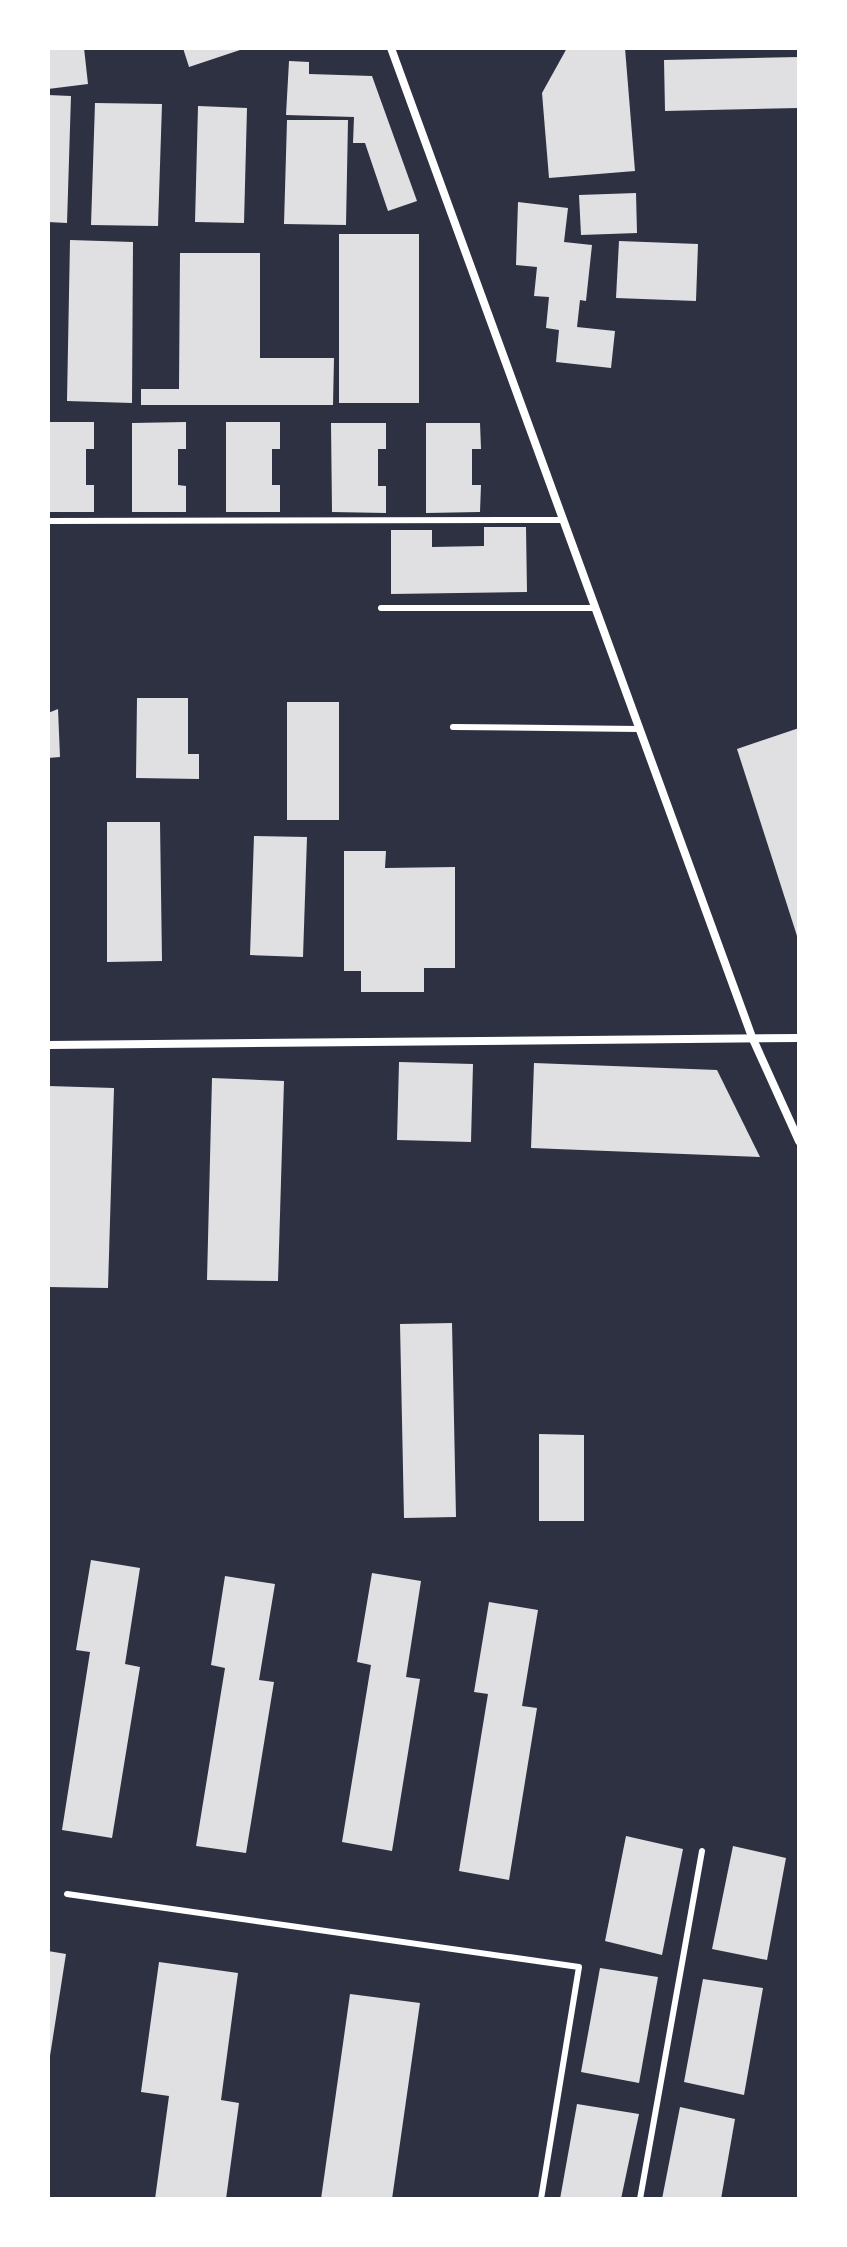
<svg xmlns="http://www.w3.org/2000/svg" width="847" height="2247" font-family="'Noto Sans',sans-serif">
<rect width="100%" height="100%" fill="#2d3142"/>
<!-- building -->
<g fill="#e0e0e3">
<path d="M48 48H84L88 84 48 89Z"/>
<path d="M183 48H243V49L189 67Z"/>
<path d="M567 48H625L635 171 549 178 542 93Z"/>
<path d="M799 57V108L665 111 664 60Z"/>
<path d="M289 61 309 62V74L372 76 417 201 388 211 365 143H353L354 117 286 115Z"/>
<path d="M48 95 71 96 67 223 48 222Z"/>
<path d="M95 103 162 104 158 226 91 225Z"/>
<path d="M198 106 247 108 244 223 195 222Z"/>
<path d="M287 120H348L346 225 284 224Z"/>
<path d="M636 193 637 233 581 235 579 195Z"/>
<path d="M518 202 568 208 564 242 592 245 586 301 580 300 577 327 615 331 611 368 556 362 559 330 546 328 549 297 534 296 537 267 516 265Z"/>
<rect x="339" y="234" width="80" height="169"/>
<path d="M70 240 133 242 132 403 67 401Z"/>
<path d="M619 241 698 244 696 301 616 298Z"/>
<path d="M180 253H260V358H334L333 405H141V389H179Z"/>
<path d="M48 422H94V449H86V485H94V512H48Z"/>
<path d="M186 422V449H178V485L186 486V512H132V423Z"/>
<path d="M226 422H280V449H272V485H280V512H226Z"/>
<path d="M331 423H386V449H378V486H386V513L332 512Z"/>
<path d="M426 423H480L481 449H472V485H481L480 512 426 513Z"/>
<path d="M484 527H526L527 592 391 594V530H432V547L484 546Z"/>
<path d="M137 698H188V754H199V779L136 778Z"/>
<rect x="287" y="702" width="52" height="118"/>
<path d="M58 709 60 757 48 758V713Z"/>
<path d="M799 728V939H798L737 749Z"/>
<path d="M107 822H160L162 961 107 962Z"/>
<path d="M254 836 307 837 303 957 250 955Z"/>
<path d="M344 851H386L385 868 455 867V968H424V992H361V971H344Z"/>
<path d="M399 1062 473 1064 471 1142 397 1140Z"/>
<path d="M534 1063 717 1070 760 1157 531 1148Z"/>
<path d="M212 1078 284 1081 278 1281 207 1280Z"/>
<path d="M48 1086 114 1088 108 1288 48 1287Z"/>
<path d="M452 1323 456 1517 404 1518 400 1324Z"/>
<path d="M539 1434 584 1435V1521H539Z"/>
<path d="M91 1560 140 1568 125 1664 140 1667 112 1838 62 1830 90 1652 76 1650Z"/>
<path d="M372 1573 421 1581 406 1677 420 1679 392 1851 342 1842 371 1665 357 1662Z"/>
<path d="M225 1576 275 1584 259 1680 274 1682 246 1853 196 1846 225 1668 211 1665Z"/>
<path d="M489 1602 538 1610 522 1706 537 1708 509 1880 459 1871 488 1694 474 1692Z"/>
<path d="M626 1836 683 1849 662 1955 605 1941Z"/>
<path d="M733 1846 786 1858 767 1960 712 1949Z"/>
<path d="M48 1951 66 1954 50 2056H48Z"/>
<path d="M159 1962 238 1973 221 2100 239 2103 226 2199H155L169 2096 141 2092Z"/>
<path d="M600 1968 658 1977 639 2083 581 2072Z"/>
<path d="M703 1979 763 1988 744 2095 684 2082Z"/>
<path d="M350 1994 420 2003 392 2199H321Z"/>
<path d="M577 2104 639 2114 621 2199H560Z"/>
<path d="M680 2107 735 2119 721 2199H662Z"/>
</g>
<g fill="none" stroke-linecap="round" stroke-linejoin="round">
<!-- service -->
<g stroke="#fff" stroke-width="6">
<path d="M48 521 563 520"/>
<path d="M381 608H595"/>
<path d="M453 727 639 729"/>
<path d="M67 1894 579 1967 541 2199"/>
<path d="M640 2199 702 1851"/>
</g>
<!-- minor -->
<g stroke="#fff" stroke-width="8">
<path d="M391 48 752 1037 799 1141"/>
<path d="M48 1045 799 1038"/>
</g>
</g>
<!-- border -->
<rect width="847" height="2247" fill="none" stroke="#ffffff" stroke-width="100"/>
</svg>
